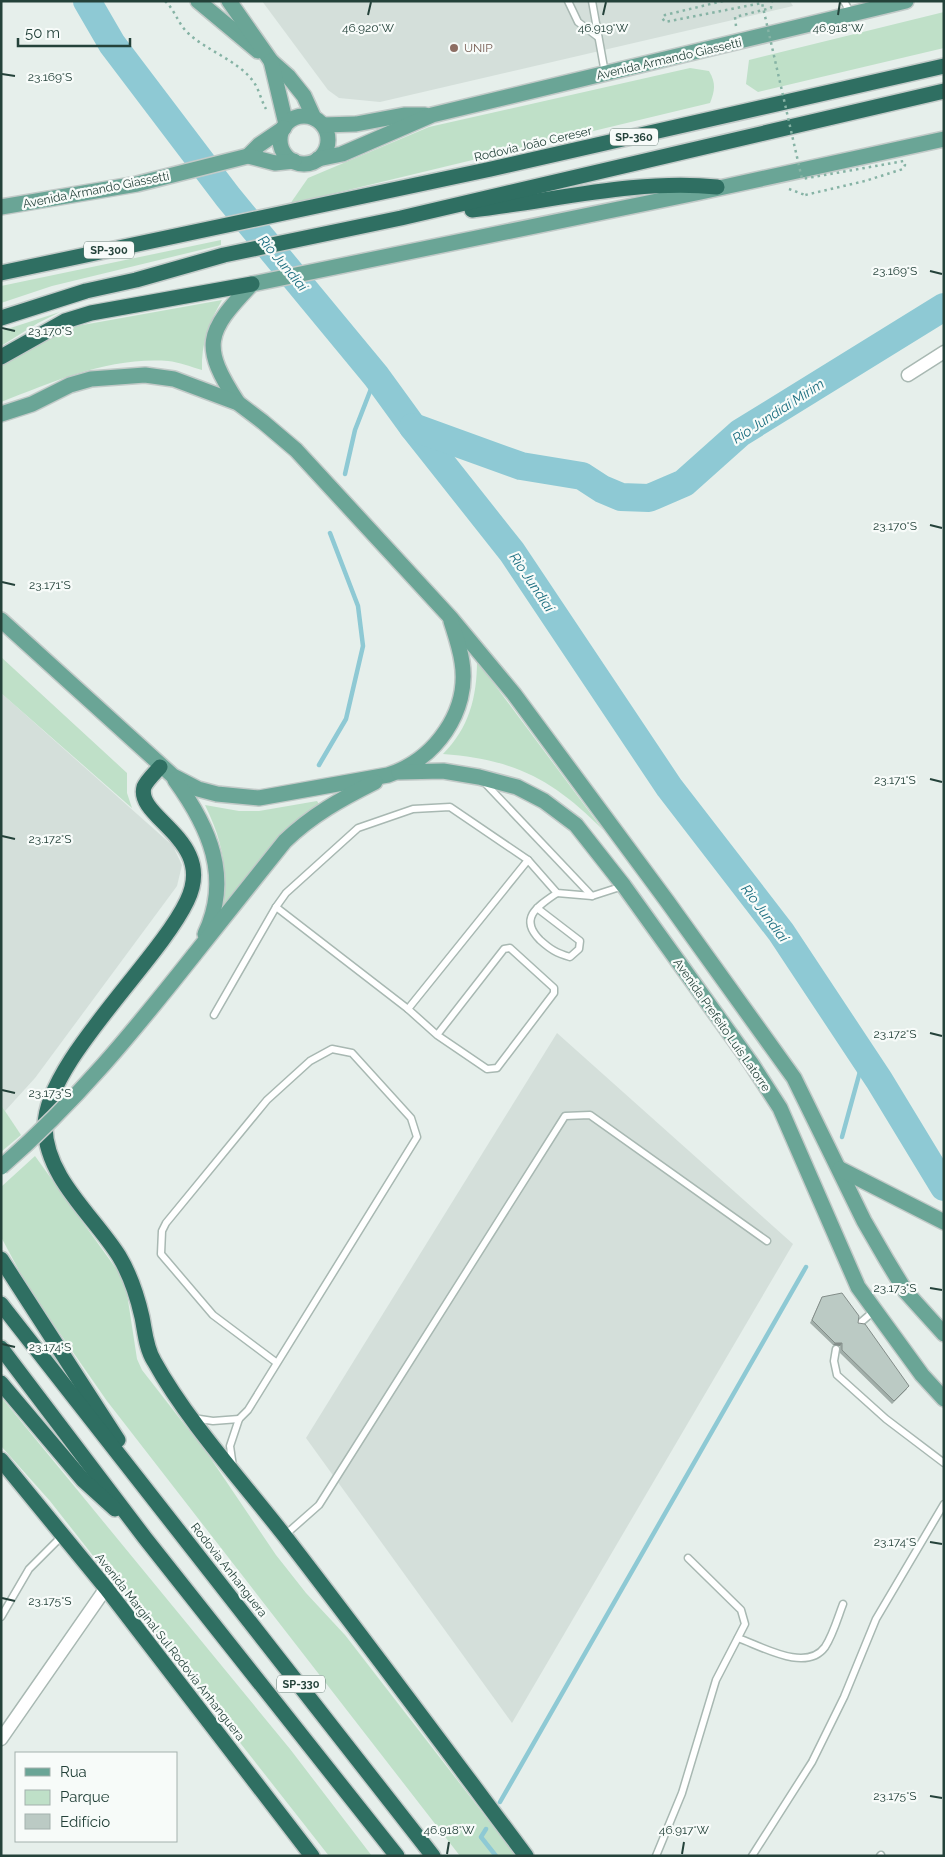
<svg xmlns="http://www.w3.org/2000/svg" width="945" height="1857" font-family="Raleway,sans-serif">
<rect width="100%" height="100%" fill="#e6efeb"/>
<!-- built -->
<g fill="#d4dfda">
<path d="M262 1H790L793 6 380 102 339 98 328 90Z"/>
<path d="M1 693 173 846 182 865 177 886 35 1078 5 1111 1 1105Z"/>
<path d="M557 1033 793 1244 512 1723 306 1438Z"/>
</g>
<!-- green -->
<g fill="#bfe0c8">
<path d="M944 12V48L758 92 746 84 749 60Z"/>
<path d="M690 68 709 71C716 83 715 90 710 103L290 204 308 178 429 127Z"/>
<path d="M221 240V245L52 286 1 303V286Z"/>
<path d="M222 300C209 323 201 343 202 370 191 367 179 362 168 361 108 357 56 381 1 402V366L52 335 77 326Z"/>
<path d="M60 312 38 323 1 346V331Z"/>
<path d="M1 657 127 773V793L132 808 1 693Z"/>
<path d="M477 661 603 830C554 780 514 759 443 754 469 728 477 697 477 661Z"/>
<path d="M317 801 319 804C274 837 253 869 221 914 228 870 224 844 205 805L239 811H259Z"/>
<path d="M1 1105 21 1135 1 1152Z"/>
<path d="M35 1156 125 1281 137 1359 142 1370 209 1456 276 1555 306 1593 345 1635 516 1856H460L107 1401 29 1289 1 1237V1187Z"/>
<path d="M1 1397 290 1749 372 1856H329L50 1501 1 1446Z"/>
</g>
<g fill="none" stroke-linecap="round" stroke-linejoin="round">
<!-- stream -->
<g stroke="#8ec9d4" stroke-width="4.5">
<path d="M345 474 355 430 376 376"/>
<path d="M319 765 346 719 363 646 358 606 330 533"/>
<path d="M842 1137 864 1057"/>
<path d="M500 1802 806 1267"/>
<path d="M486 1829 481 1837 496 1856"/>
</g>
<!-- river -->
<g stroke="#8ec9d4" stroke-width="28">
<path d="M87 1 112 44 228 197 376 376 413 427 512 552 669 787 781 932 879 1080 944 1187"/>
<path d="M413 427 521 466 582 476 602 489 621 497 649 498 684 483 740 433 944 307"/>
</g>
<defs>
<g id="lane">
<path d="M568 1 578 22 598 37"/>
<path d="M592 1 605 73"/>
<path d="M844 1 851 14"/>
<path d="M484 782 592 896"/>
<path d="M537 908 580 941 579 949 570 957C556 953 550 949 540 940 518 918 538 906 557 893"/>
<path d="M408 1009 528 860"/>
<path d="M214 1015 276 907"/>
<path d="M437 1035 504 949 510 948 554 988V993L497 1068 487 1069 437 1035 408 1009 276 907 286 893 358 828 413 809 450 807 528 860 557 893 592 896 623 886"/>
<path d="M860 1323 874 1311"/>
<path d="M836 1349 834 1361 837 1375 886 1419 944 1463"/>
<path d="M193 1418 213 1421 239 1419"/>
<path d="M233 1467 230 1446 239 1419 248 1410 417 1137 411 1118 352 1053 332 1049 310 1061 267 1100 166 1223 162 1231 161 1254 213 1315 277 1363"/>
<path d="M285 1535 319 1505 565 1116 590 1115 767 1241"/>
<path d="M1 1617 29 1569 63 1535"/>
<path d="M738 1638C761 1646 806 1673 825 1647 833 1635 838 1617 843 1604"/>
<path d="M656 1856 682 1793 716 1680 745 1624 741 1610 688 1558"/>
<path d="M752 1856 812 1762 844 1697 876 1619 944 1504"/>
<path d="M880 1856 881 1855"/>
</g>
<g id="street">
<path d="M908 375 944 352"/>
<path d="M1 1739 106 1588"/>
</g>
<g id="primary">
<path d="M198 1 258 51"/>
<path d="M229 1 271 61 288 76 304 96 314 118"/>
<path d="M271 61 286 124"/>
<circle cx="304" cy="140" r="24"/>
<path d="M323 125 356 124 404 115H425"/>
<path d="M248 156 259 145 284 128"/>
<path d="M318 159 342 154 432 115 906 1"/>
<path d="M1 207 137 184 248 156 275 163 294 161"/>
<path d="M238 403C201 346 205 333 252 284L701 192 944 139"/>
<path d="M1 414 32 404 70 385 91 379 145 375 174 379 238 403 263 422 296 450 450 617 514 694 667 901 794 1078 864 1221 886 1259 906 1292 944 1334"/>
<path d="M1 620 173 776 198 789 217 794 259 798 388 775C435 760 470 711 462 662 460 648 455 634 451 621"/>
<path d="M399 772 443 771 479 777 517 787 544 801 576 825 624 886 751 1063 780 1108 858 1287 922 1375 944 1399"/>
<path d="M175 780C209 827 232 877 205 934"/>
<path d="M194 955 285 841C312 815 341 799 375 782"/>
<path d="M840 1169 944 1222"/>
</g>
<g id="highway">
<path d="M472 210C553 201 635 179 717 187"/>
<path d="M1 273 491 169 944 66"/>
<path d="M1 318 86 291 136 280 224 255 401 218 944 91"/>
<path d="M1 357 65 321 91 313 252 284"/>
<path d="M160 767C155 773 147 780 144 787 135 818 217 840 187 901 158 962 44 1064 45 1127 46 1178 94 1216 119 1256 131 1276 137 1295 142 1317 145 1332 146 1348 154 1361 187 1421 242 1481 284 1535 366 1641 446 1749 526 1856"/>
<path d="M1 1259 118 1440"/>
<path d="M1 1304 433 1856"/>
<path d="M1 1348 145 1538 397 1856"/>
<path d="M1 1383 83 1480 115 1509"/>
<path d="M1 1460 106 1588 312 1856"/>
</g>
</defs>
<!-- lane casing -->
<use href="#lane" stroke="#a8b8b2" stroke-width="9"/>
<!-- street casing -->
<use href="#street" stroke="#a8b8b2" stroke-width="15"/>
<!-- primary casing -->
<use href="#primary" stroke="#c2cac8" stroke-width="18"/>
<!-- highway casing -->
<use href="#highway" stroke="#c2cac8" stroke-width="18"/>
<!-- path -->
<g stroke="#86b3a5" stroke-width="2.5" stroke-dasharray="2.5 4" stroke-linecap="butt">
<path d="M165 1C175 10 178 24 188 33 207 51 237 60 253 81 259 89 261 100 266 109"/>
<path d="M736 26 735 17 771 8 772 1"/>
<path d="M789 189 805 195"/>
</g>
<!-- lane -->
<use href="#lane" stroke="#fff" stroke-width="6"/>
<!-- street -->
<use href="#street" stroke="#fff" stroke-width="12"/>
<!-- primary -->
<use href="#primary" stroke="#6aa596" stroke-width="15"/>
<!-- highway -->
<use href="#highway" stroke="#2f6f62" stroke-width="15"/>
<defs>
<path id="primary-bridge" d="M1 1167C76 1102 133 1032 194 955"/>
</defs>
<!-- primary-bridge casing -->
<use href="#primary-bridge" stroke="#c2cac8" stroke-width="18" stroke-linecap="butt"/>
<!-- path-bridge -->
<path stroke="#86b3a5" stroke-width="2.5" stroke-dasharray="2.5 4" stroke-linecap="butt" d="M723 1 665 15 662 18 665 22 762 3 802 179 904 161 905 165 903 169 865 181 805 195"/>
<!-- primary-bridge -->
<use href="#primary-bridge" stroke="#6aa596" stroke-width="15"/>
</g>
<!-- wall -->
<path fill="#a1aea9" d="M822 1297 858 1323 907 1389 892 1404 840 1353V1346L833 1345 810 1323Z"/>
<!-- shaded-wall -->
<path fill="#838d89" d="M835 1343H842L840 1346 833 1345Z"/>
<!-- building -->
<path fill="#bbcac4" stroke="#838d89" d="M842 1293 859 1316 858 1323 865 1324 909 1386 894 1401 842 1350V1343H835L812 1320 822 1297Z"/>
<!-- ticks -->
<path fill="none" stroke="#24423a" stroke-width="2" d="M368 15 371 2M603 15 606 2M838 15 840 2M2 74 15 76M930 271 942 274M2 328 15 331M930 525 942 528M2 582 15 585M930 779 942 782M2 836 15 839M930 1033 942 1036M2 1090 15 1093M930 1288 942 1290M2 1344 15 1347M930 1542 942 1544M2 1598 15 1601M930 1796 942 1798M447 1854 449 1842M682 1854 684 1842"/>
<!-- markers -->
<circle fill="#8d6e63" stroke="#f7fbf9" stroke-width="2" cx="454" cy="48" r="5"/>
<g text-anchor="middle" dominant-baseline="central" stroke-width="4.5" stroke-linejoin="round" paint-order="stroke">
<!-- shield labels -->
<g fill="#f7fbf9" stroke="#637a73" stroke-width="1">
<rect x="610" y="128.5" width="48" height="17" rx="4"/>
<rect x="84" y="241.5" width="50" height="17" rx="4"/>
<rect x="277" y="1675.5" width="48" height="17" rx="4"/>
</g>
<g font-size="11" font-weight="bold" fill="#24423a">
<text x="634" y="137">SP-360</text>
<text x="109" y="250">SP-300</text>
<text x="301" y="1684">SP-330</text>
</g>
<!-- education labels -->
<g font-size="12" fill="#785e54" stroke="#f7fbf9" text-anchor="start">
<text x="464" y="48">UNIP</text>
</g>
<!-- street labels -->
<g font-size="12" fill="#24423a" stroke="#f7fbf9">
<text transform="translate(669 59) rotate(-13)">Avenida Armando Giassetti</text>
<text transform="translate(533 144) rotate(-13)">Rodovia João Cereser</text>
<text transform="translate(96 190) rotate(-11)">Avenida Armando Giassetti</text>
<text transform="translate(722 1025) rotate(55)">Avenida Prefeito Luís Latorre</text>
<text transform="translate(229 1570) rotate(52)">Rodovia Anhanguera</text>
<text transform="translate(170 1647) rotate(52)">Avenida Marginal Sul Rodovia Anhanguera</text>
</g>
<!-- water labels -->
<g font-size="14" font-style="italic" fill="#1c6f80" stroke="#f7fbf9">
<text transform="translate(283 263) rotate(50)">Rio Jundiaí</text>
<text transform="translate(778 411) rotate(-33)">Rio Jundiaí Mirim</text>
<text transform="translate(532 582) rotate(56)">Rio Jundiaí</text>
<text transform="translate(765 913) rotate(53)">Rio Jundiaí</text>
</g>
</g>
<g font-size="12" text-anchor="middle" fill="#24423a" stroke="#f7fbf9" stroke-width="4.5" stroke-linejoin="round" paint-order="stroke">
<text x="368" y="32">46.920°W</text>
<text x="603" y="32">46.919°W</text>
<text x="838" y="32">46.918°W</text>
<text x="50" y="81">23.169°S</text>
<text x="895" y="275">23.169°S</text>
<text x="50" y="335">23.170°S</text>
<text x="895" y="530">23.170°S</text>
<text x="50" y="589">23.171°S</text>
<text x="895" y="784">23.171°S</text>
<text x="50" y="843">23.172°S</text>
<text x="895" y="1038">23.172°S</text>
<text x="50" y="1097">23.173°S</text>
<text x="895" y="1292">23.173°S</text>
<text x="50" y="1351">23.174°S</text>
<text x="895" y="1546">23.174°S</text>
<text x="50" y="1605">23.175°S</text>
<text x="895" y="1800">23.175°S</text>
<text x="449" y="1834">46.918°W</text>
<text x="684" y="1834">46.917°W</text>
</g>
<!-- border -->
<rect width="945" height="1857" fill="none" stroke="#24423a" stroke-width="5"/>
<!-- legend -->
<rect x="15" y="1752" width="162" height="90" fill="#f7fbf9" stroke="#a3b1ad"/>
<rect x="25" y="1768" width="25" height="8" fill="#6aa596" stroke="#a3b1ad"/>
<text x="60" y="1777" font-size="15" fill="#24423a">Rua</text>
<rect x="25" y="1790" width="25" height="15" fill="#bfe0c8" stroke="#a3b1ad"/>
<text x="60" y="1802" font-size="15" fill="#24423a">Parque</text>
<rect x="25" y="1814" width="25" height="15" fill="#bbcac4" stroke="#a3b1ad"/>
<text x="60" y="1827" font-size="15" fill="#24423a">Edifício</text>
<!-- scale -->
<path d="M18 38v8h112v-8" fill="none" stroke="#24423a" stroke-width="2.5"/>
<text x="25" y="38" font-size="15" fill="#24423a" stroke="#f7fbf9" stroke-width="4" paint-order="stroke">50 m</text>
</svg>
